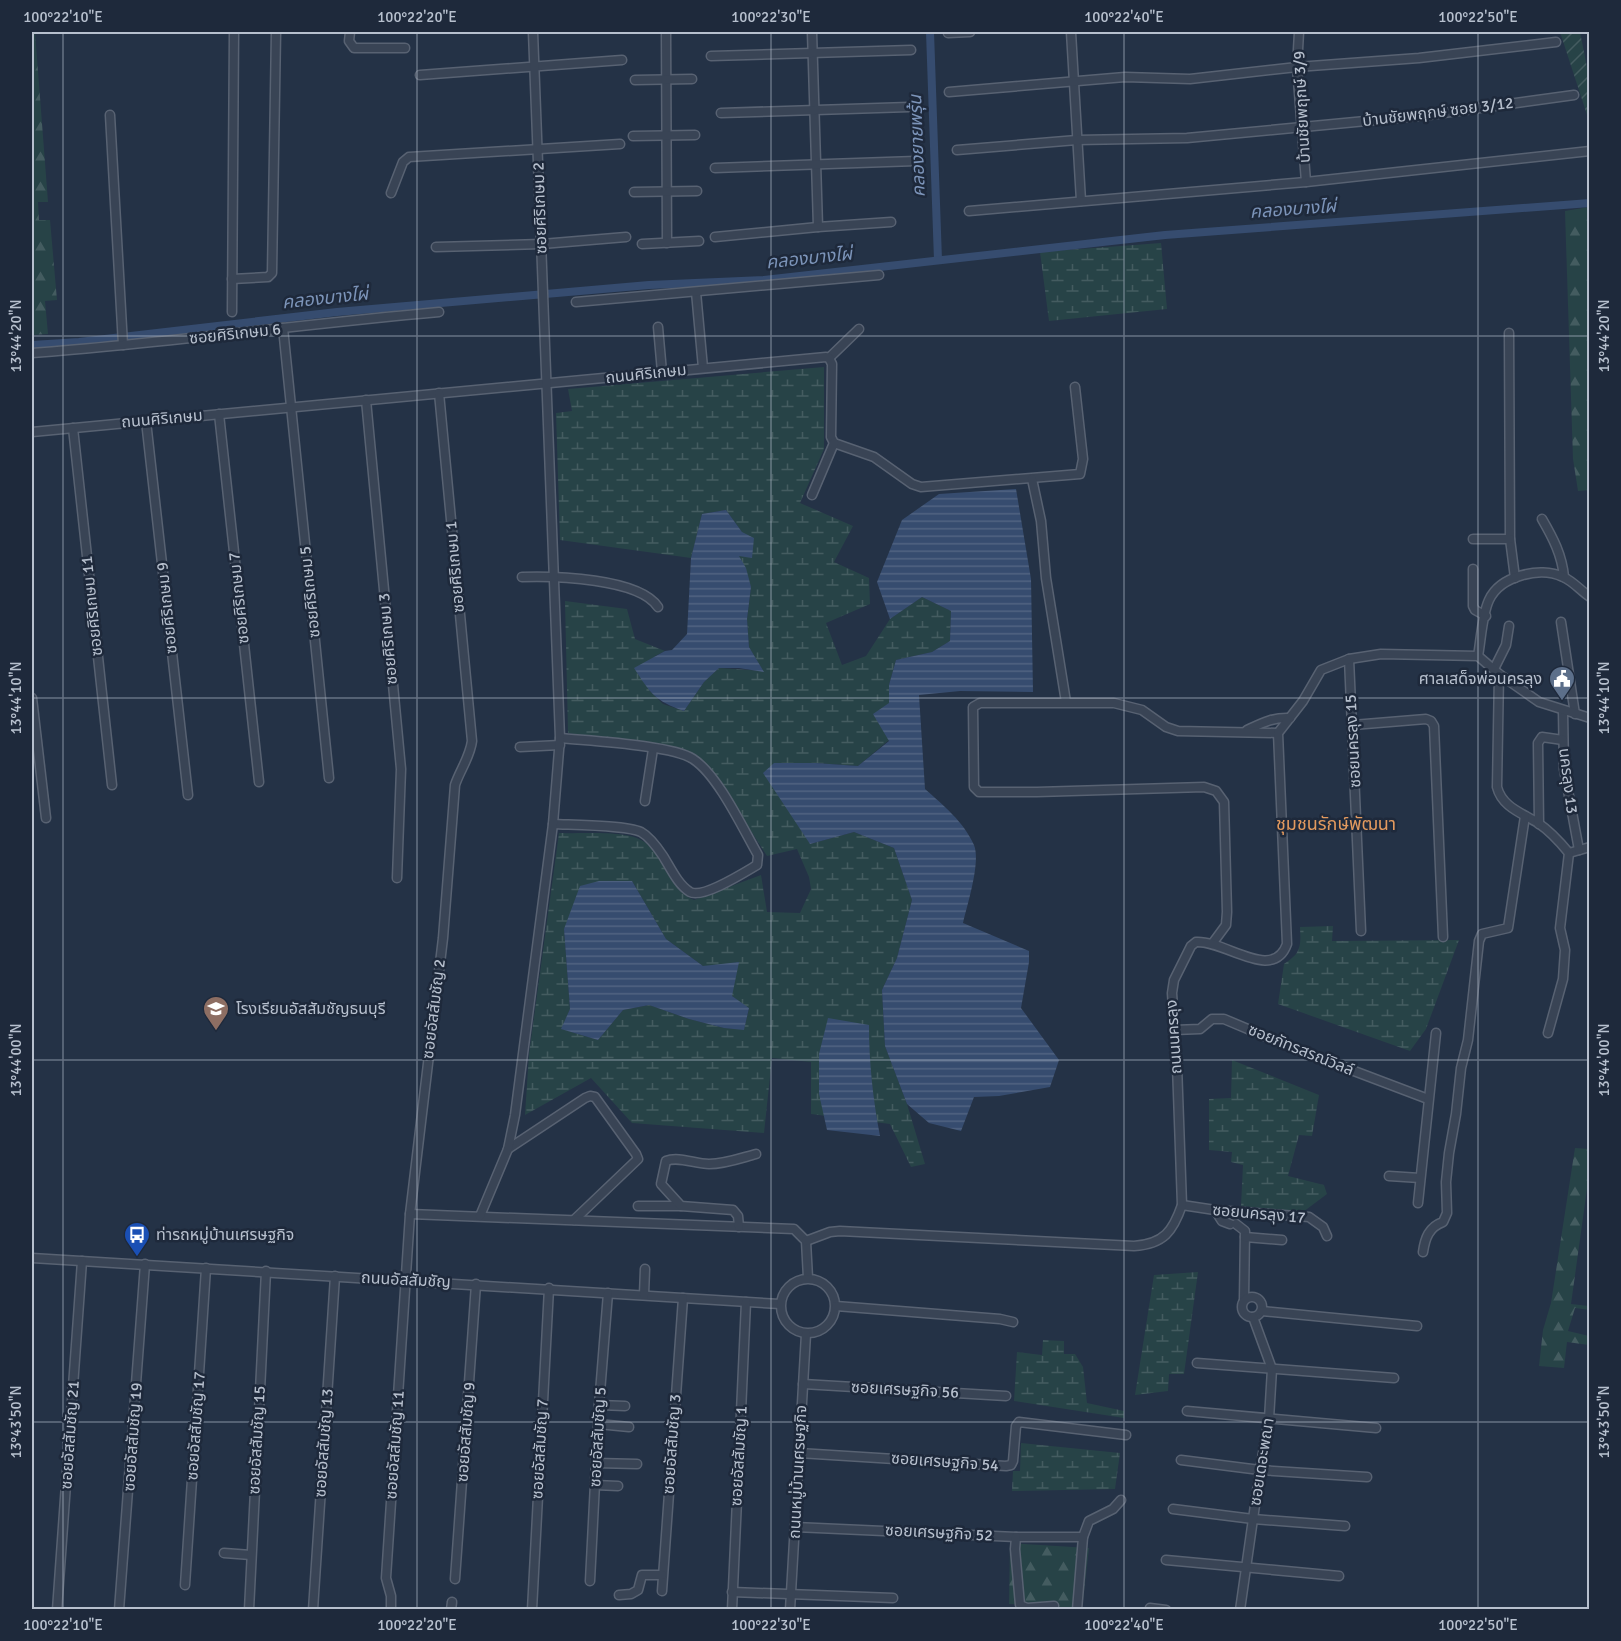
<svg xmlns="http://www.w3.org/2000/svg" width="1621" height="1641" font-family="Signika,'Noto Sans Thai',sans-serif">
<defs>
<pattern id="forest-firs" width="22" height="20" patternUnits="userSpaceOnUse" patternTransform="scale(1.5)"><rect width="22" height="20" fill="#274347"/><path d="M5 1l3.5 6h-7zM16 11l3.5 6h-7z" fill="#445c60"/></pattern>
<pattern id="wetland-marsh" width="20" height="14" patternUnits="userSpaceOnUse" patternTransform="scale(1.5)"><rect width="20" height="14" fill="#274347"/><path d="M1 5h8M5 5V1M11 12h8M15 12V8" fill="none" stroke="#445c60"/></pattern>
<pattern id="garden-furrows" width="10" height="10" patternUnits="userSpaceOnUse" patternTransform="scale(1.5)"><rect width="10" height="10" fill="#274347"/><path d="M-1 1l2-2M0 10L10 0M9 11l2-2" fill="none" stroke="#445c60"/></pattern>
<pattern id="water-rules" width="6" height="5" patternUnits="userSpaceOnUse" patternTransform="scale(1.5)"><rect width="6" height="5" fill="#364c6f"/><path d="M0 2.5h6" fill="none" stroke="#516482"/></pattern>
</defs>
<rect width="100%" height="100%" fill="#243246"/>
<!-- forest -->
<g fill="url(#forest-firs)">
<path d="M32 32H35L48 202H38L39 220H50L57 300 45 301 48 334 32 335Z"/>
<path d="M1589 207 1590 490 1578 491 1573 459 1565 211Z"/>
<path d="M1575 1148 1589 1149 1590 1167 1571 1304 1589 1306 1590 1310 1575 1308 1568 1331 1589 1336V1345L1567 1342 1564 1368 1539 1366 1543 1330 1551 1303Z"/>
<path d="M1010 1543 1089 1548 1082 1609 1009 1604Z"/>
</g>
<!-- wetland -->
<g fill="url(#wetland-marsh)" fill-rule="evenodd">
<path d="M1161 243 1167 309 1049 321 1040 252Z"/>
<path d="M824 367V449L800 503 853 526 834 562 869 578 870 604 826 623 842 665 866 656 890 619 922 597 951 611 950 641 932 652 896 660 889 685V740L858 766 815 763H774L810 844 854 832 894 848 912 900 897 958 882 990 885 1046 907 1104 925 1164 911 1167 890 1124 811 1114V1062L772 1058 764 1133 632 1123 591 1078 525 1115 529 1054 559 833C580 834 630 829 646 843 664 858 670 891 694 900L761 875 767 912 800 913 811 889 809 877 797 849 767 856 710 768 691 753 568 733 565 601 627 609 635 639 665 651 655 656 649 690 663 704 684 711 704 682 719 668 763 671 749 647 747 619 751 587 738 555 742 532 726 510 702 514 691 558 560 540 556 413 572 411 568 389ZM599 881H632L666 939 703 966 732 996 749 1009 744 1029 724 1028 689 1019 649 1005 623 1010 598 1040 562 1029 570 1009 564 929Z"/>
<path d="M1333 926 1332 941 1459 940 1426 1029 1410 1051 1278 1004 1284 964C1301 953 1301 947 1300 927Z"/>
<path d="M1232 1060 1319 1095 1312 1136 1299 1135 1288 1176 1324 1185 1327 1194 1303 1212 1241 1206 1243 1165 1231 1162 1232 1152 1209 1150V1099L1231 1098Z"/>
<path d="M1198 1272 1184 1374H1169L1168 1391 1135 1395 1154 1275Z"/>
<path d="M1043 1340 1064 1341V1354H1075L1083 1367 1087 1403 1124 1411V1418L1014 1401 1017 1352 1042 1355Z"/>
<path d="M1021 1443 1120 1453 1115 1489 1012 1491 1013 1471H1020Z"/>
</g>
<!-- garden -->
<path fill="url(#garden-furrows)" d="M1560 32H1580L1589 77V121Z"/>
<!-- water -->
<g fill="url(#water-rules)">
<path d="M1016 489 1031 579 1033 692 960 691 919 695 925 789C943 805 964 822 974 845 981 862 967 906 963 923L1029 951V962L1021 1008 1059 1060 1050 1087 999 1096 974 1097 961 1131 929 1123 907 1104 885 1046 882 990 897 958 912 900 894 848 854 832 810 844 763 773 774 763H815L858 766 889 741 873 714 889 703V685L896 660 932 652 950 641 951 611 922 597 890 619 877 582 902 520 939 494Z"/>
<path d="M726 510 742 532 754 538 752 558 739 556 746 568 751 587 747 619 749 647 764 672 739 668H719L704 682 684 711C655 701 650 693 634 668L665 651 672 650 687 634 691 558 702 514Z"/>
<path d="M599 881H632L666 939 703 966 739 962 732 996 749 1008 744 1030 724 1028 689 1019 649 1005 623 1010 598 1040 561 1029 570 1009 564 929 580 886Z"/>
<path d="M828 1018 869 1025C869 1063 873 1099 880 1136L827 1130 819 1094V1054Z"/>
</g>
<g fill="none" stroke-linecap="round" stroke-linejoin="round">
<!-- canal -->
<g stroke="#364c6f" stroke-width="8">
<path d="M930 32 938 260"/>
<path d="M32 345 79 342 337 312 649 285 764 280 1165 235 1590 203"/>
</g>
<defs>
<g id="minor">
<path d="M350 32 349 41 354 48H405"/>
<path d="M666 32 667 243"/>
<path d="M812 32 818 227"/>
<path d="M1071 32 1081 201"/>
<path d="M1299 32 1297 67 1306 182"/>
<path d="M948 33 970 32"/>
<path d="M711 56 911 50"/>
<path d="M420 75 622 60"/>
<path d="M635 80 692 79"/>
<path d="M949 92 1125 77 1190 79 1297 67 1419 58 1556 42"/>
<path d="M721 113 909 107"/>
<path d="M110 115 123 345"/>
<path d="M633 136 695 135"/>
<path d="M957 150 1077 140 1187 138 1429 115 1574 95"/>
<path d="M715 168 916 161"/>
<path d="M634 192 697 191"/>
<path d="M391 193 403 162 409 157 620 144"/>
<path d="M969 211 1306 182 1590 151"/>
<path d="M715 237 818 227 891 222"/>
<path d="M642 244 699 241"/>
<path d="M436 247 542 244 626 237"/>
<path d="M232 279 268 277 272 273 276 32"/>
<path d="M696 292 703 368"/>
<path d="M576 302 879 275"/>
<path d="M232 312 234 32"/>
<path d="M658 327 662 372"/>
<path d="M283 328 329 778"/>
<path d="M1509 333 1510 539 1515 578"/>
<path d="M32 353C168 343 303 324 439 312"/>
<path d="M829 358 859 329"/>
<path d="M366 400 401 769 397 878"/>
<path d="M219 414 259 782"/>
<path d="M146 421 188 795"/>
<path d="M73 428 112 785"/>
<path d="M32 432 826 357 829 358 832 364 831 437 834 443 874 457 912 484 921 487 1080 474 1083 459 1075 387"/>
<path d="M1032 479 1041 521 1046 578 1066 702"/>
<path d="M812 495 834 443"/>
<path d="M1542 519C1553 538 1562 555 1564 577"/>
<path d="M1473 539H1510"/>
<path d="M1473 569V606L1475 610 1486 616"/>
<path d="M522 577C554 576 639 578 658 607"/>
<path d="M1561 622 1575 714"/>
<path d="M1478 656C1481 640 1482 615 1489 600 1500 576 1540 566 1563 577 1573 581 1581 591 1590 597"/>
<path d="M1349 659 1361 931"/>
<path d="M1494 669 1506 645 1509 626"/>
<path d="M1499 674 1497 787C1502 807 1522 813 1538 823 1550 831 1560 842 1569 853L1590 847"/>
<path d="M32 698 46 818"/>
<path d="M1563 711 1564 769 1579 850"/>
<path d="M1353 725 1426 719 1431 721 1434 726 1443 937"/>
<path d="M1247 730C1262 723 1273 717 1290 718"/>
<path d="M520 747 560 745"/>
<path d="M645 801 653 749"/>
<path d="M553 824C572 825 626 825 641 832 650 837 657 847 663 856 670 867 678 885 690 892 703 899 745 872 757 865L758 855C743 829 718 775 693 759 672 745 589 741 560 738"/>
<path d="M1539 824 1538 743 1542 737 1563 740"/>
<path d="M1212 944 1226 925 1227 912 1224 802 1216 791 1204 787 1037 792H979L974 787 973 707 980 703H1114L1142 710 1166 727 1178 731 1278 733"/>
<path d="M1174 1030 1200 1029 1212 1019H1224L1288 1046 1428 1099"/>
<path d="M1548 1033 1563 979 1565 950 1560 928 1569 853"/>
<path d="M508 1149 585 1098 590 1096 595 1097 636 1154 638 1159 574 1220"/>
<path d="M1389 1176 1420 1178"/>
<path d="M1418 1203 1436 1033"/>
<path d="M1182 1205 1215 1210 1309 1217 1323 1227 1327 1236"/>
<path d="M638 1206H681"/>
<path d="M1215 1210 1222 1221 1230 1224"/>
<path d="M410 1214 794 1229 806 1241 808 1278"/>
<path d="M480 1216 508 1149 515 1115 553 824 560 738 533 32"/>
<path d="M1236 1224 1245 1231 1244 1300"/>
<path d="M739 1227 738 1216 733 1210 681 1206 661 1184 666 1161C679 1156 695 1164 709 1164 725 1164 741 1158 756 1154"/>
<path d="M1245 1237 1282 1240"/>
<path d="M806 1241 830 1232 840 1231 1134 1246C1164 1244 1173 1231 1182 1205L1177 1065 1172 993 1174 980 1191 946 1196 942C1225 940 1273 983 1287 944L1278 733 1303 701 1321 670 1349 659 1381 654 1478 656 1499 674 1539 702 1590 718"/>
<path d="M1423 1252C1425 1238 1429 1227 1443 1222L1447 1213 1446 1182 1449 1153 1456 1114 1461 1068 1468 1040 1479 941 1482 934 1508 928 1525 816"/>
<path d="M32 1258 780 1304"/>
<circle cx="808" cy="1306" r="27"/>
<path d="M644 1295 645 1269"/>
<circle cx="1252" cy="1307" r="10"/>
<path d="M836 1306 1000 1319 1013 1322"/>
<path d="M1262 1311 1417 1326"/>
<path d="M1197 1363 1394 1378"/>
<path d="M803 1384 1006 1396"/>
<path d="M599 1405 625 1406"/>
<path d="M1187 1411 1376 1428"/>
<path d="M598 1424 629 1427"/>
<path d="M799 1453 1006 1466 1011 1465 1013 1461 1016 1426 1019 1422 1126 1435"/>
<path d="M1181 1460 1260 1470 1367 1477"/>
<path d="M596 1463 637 1464"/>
<path d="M595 1485 618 1486"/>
<path d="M1173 1509 1253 1519 1345 1526"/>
<path d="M795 1527 1016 1537H1083"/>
<path d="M1016 1537 1015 1549 1020 1605 1027 1608 1054 1606"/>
<path d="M224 1553 251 1555"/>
<path d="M1166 1560 1339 1576"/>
<path d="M455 1579 476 1284"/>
<path d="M590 1581 599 1405 608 1293"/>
<path d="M185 1585 206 1268"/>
<path d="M662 1591 683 1298"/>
<path d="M732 1592 893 1598"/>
<path d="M619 1595 631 1594 638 1590 642 1575H662"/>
<path d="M1150 1608 1166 1610"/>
<path d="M57 1610 82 1261"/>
<path d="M119 1610 145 1264"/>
<path d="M249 1610 266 1271"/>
<path d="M313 1610 335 1276"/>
<path d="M391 1610V1596L386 1578 410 1214 443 938 455 785C460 770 470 757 472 741L439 393"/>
<path d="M451 1610 452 1602"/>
<path d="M532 1610 549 1288"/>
<path d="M732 1610 746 1302"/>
<path d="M790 1610 806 1334"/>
<path d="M1077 1610 1083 1537 1089 1521 1113 1509 1121 1500"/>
<path d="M1240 1610 1260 1470 1269 1419 1272 1369 1253 1317"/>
</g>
</defs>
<!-- minor casing -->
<use href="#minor" stroke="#586272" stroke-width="11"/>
<!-- minor -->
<use href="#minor" stroke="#394455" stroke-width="8"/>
</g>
<!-- ticks -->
<path fill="none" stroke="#b7c0ce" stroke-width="1.5" stroke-opacity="0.45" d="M63 32V1610M417 32V1610M771 32V1610M1124 32V1610M1478 32V1610M32 336H1590M32 698H1590M32 1060H1590M32 1422H1590"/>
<!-- icons -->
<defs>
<symbol id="civic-pin" viewBox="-11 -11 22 30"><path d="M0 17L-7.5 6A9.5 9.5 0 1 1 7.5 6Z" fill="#5c6f8a" stroke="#1e293b"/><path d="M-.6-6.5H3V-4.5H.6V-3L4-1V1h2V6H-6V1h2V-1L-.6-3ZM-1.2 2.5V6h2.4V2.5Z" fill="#fff"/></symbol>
<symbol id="school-pin" viewBox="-11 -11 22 30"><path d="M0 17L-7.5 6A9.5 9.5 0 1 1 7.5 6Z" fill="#8d6e63" stroke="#1e293b"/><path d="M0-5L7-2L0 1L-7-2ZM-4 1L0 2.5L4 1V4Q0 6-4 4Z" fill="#fff"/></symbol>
<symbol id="bus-pin" viewBox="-11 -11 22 30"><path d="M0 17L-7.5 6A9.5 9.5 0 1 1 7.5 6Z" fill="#1a4fb4" stroke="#1e293b"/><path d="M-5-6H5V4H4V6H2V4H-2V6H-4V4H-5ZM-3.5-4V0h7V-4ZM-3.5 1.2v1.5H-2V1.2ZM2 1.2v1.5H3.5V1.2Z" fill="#fff"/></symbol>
</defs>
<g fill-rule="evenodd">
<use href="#civic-pin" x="1547" y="664" width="30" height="40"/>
<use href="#school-pin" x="201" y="994" width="30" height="40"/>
<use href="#bus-pin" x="122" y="1220" width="30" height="40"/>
</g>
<g text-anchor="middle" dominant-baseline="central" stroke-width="5" stroke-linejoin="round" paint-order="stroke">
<!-- street labels -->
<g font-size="16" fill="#b7c0ce" stroke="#1e293b">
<text transform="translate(1302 107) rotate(-93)">บ้านชัยพฤกษ์ 3/9</text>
<text transform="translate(1438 112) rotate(-7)">บ้านชัยพฤกษ์ ซอย 3/12</text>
<text transform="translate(540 208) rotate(-92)">ซอยศิริเกษม 2</text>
<text transform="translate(235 334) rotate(-6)">ซอยศิริเกษม 6</text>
<text transform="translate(646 374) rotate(-6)">ถนนศิริเกษม</text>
<text transform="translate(162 419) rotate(-5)">ถนนศิริเกษม</text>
<text transform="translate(455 567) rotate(-95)">ซอยศิริเกษม 1</text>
<text transform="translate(310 592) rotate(-96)">ซอยศิริเกษม 5</text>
<text transform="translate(239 598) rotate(-96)">ซอยศิริเกษม 7</text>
<text transform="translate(92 606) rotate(-96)">ซอยศิริเกษม 11</text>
<text transform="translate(167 608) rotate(-96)">ซอยศิริเกษม 9</text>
<text transform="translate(388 639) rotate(-95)">ซอยศิริเกษม 3</text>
<text transform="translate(1353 741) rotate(-93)">ซอยนครลุง 15</text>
<text transform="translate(1568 781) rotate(83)">นครลุง 13</text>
<text transform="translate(434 1009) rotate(-83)">ซอยอัสสัมชัญ 2</text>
<text transform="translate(1174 1037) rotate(-94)">ถนนนครลุง</text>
<text transform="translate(1301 1050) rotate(22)">ซอยภัทรสรณ์วิลล์</text>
<text transform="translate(1259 1214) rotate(5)">ซอยนครลุง 17</text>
<text transform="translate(406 1280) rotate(3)">ถนนอัสสัมชัญ</text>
<text transform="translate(905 1390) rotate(3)">ซอยเศรษฐกิจ 56</text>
<text transform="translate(196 1426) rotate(-86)">ซอยอัสสัมชัญ 17</text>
<text transform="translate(466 1432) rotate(-86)">ซอยอัสสัมชัญ 9</text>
<text transform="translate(70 1435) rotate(-86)">ซอยอัสสัมชัญ 21</text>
<text transform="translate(133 1437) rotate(-86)">ซอยอัสสัมชัญ 19</text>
<text transform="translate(598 1437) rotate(-87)">ซอยอัสสัมชัญ 5</text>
<text transform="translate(257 1440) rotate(-87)">ซอยอัสสัมชัญ 15</text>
<text transform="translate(324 1443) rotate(-86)">ซอยอัสสัมชัญ 13</text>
<text transform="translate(672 1444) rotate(-86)">ซอยอัสสัมชัญ 3</text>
<text transform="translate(395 1445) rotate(-86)">ซอยอัสสัมชัญ 11</text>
<text transform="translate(540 1449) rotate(-87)">ซอยอัสสัมชัญ 7</text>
<text transform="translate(739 1456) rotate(-87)">ซอยอัสสัมชัญ 1</text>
<text transform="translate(945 1462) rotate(4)">ซอยเศรษฐกิจ 54</text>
<text transform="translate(1262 1462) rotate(-81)">ซอยเดอะพณา</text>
<text transform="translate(798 1472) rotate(-87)">ถนนหมู่บ้านเศรษฐกิจ</text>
<text transform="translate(939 1533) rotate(3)">ซอยเศรษฐกิจ 52</text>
</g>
<!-- poi labels -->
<g font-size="16" fill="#b7c0ce" stroke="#1e293b" text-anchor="start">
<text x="1542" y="679" text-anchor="end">ศาลเสด็จพ่อนครลุง</text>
<text x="236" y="1009">โรงเรียนอัสสัมชัญธนบุรี</text>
<text x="156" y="1235">ท่ารถหมู่บ้านเศรษฐกิจ</text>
</g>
<!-- water labels -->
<g font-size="18" font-style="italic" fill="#7c94b9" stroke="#1e293b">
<text transform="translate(917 146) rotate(-92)">คลองยายพรุ้น</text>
<text transform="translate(1293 209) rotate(-4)">คลองบางไผ่</text>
<text transform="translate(809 258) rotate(-6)">คลองบางไผ่</text>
<text transform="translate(325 298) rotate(-6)">คลองบางไผ่</text>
</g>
<!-- neighbourhood labels -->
<g font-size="18" fill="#e29a5f" stroke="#1e293b">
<text x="1336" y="824">ชุมชนรักษ์พัฒนา</text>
</g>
</g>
<!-- border -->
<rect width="1621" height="1641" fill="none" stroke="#1e293b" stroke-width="66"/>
<rect x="33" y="33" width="1555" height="1575" fill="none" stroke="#b7c0ce" stroke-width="2"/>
<g font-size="15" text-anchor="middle" fill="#b7c0ce">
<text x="63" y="22">100°22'10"E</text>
<text x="417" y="22">100°22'20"E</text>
<text x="771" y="22">100°22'30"E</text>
<text x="1124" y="22">100°22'40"E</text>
<text x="1478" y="22">100°22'50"E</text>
<text transform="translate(16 336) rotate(-90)" y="5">13°44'20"N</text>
<text transform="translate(1604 336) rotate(-90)" y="5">13°44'20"N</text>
<text transform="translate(16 698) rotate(-90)" y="5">13°44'10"N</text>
<text transform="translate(1604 698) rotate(-90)" y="5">13°44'10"N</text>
<text transform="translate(16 1060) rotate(-90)" y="5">13°44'00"N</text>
<text transform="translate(1604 1060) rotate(-90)" y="5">13°44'00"N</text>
<text transform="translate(16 1422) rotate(-90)" y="5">13°43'50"N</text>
<text transform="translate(1604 1422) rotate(-90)" y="5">13°43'50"N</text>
<text x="63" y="1630">100°22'10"E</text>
<text x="417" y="1630">100°22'20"E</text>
<text x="771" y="1630">100°22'30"E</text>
<text x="1124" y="1630">100°22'40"E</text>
<text x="1478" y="1630">100°22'50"E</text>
</g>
</svg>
